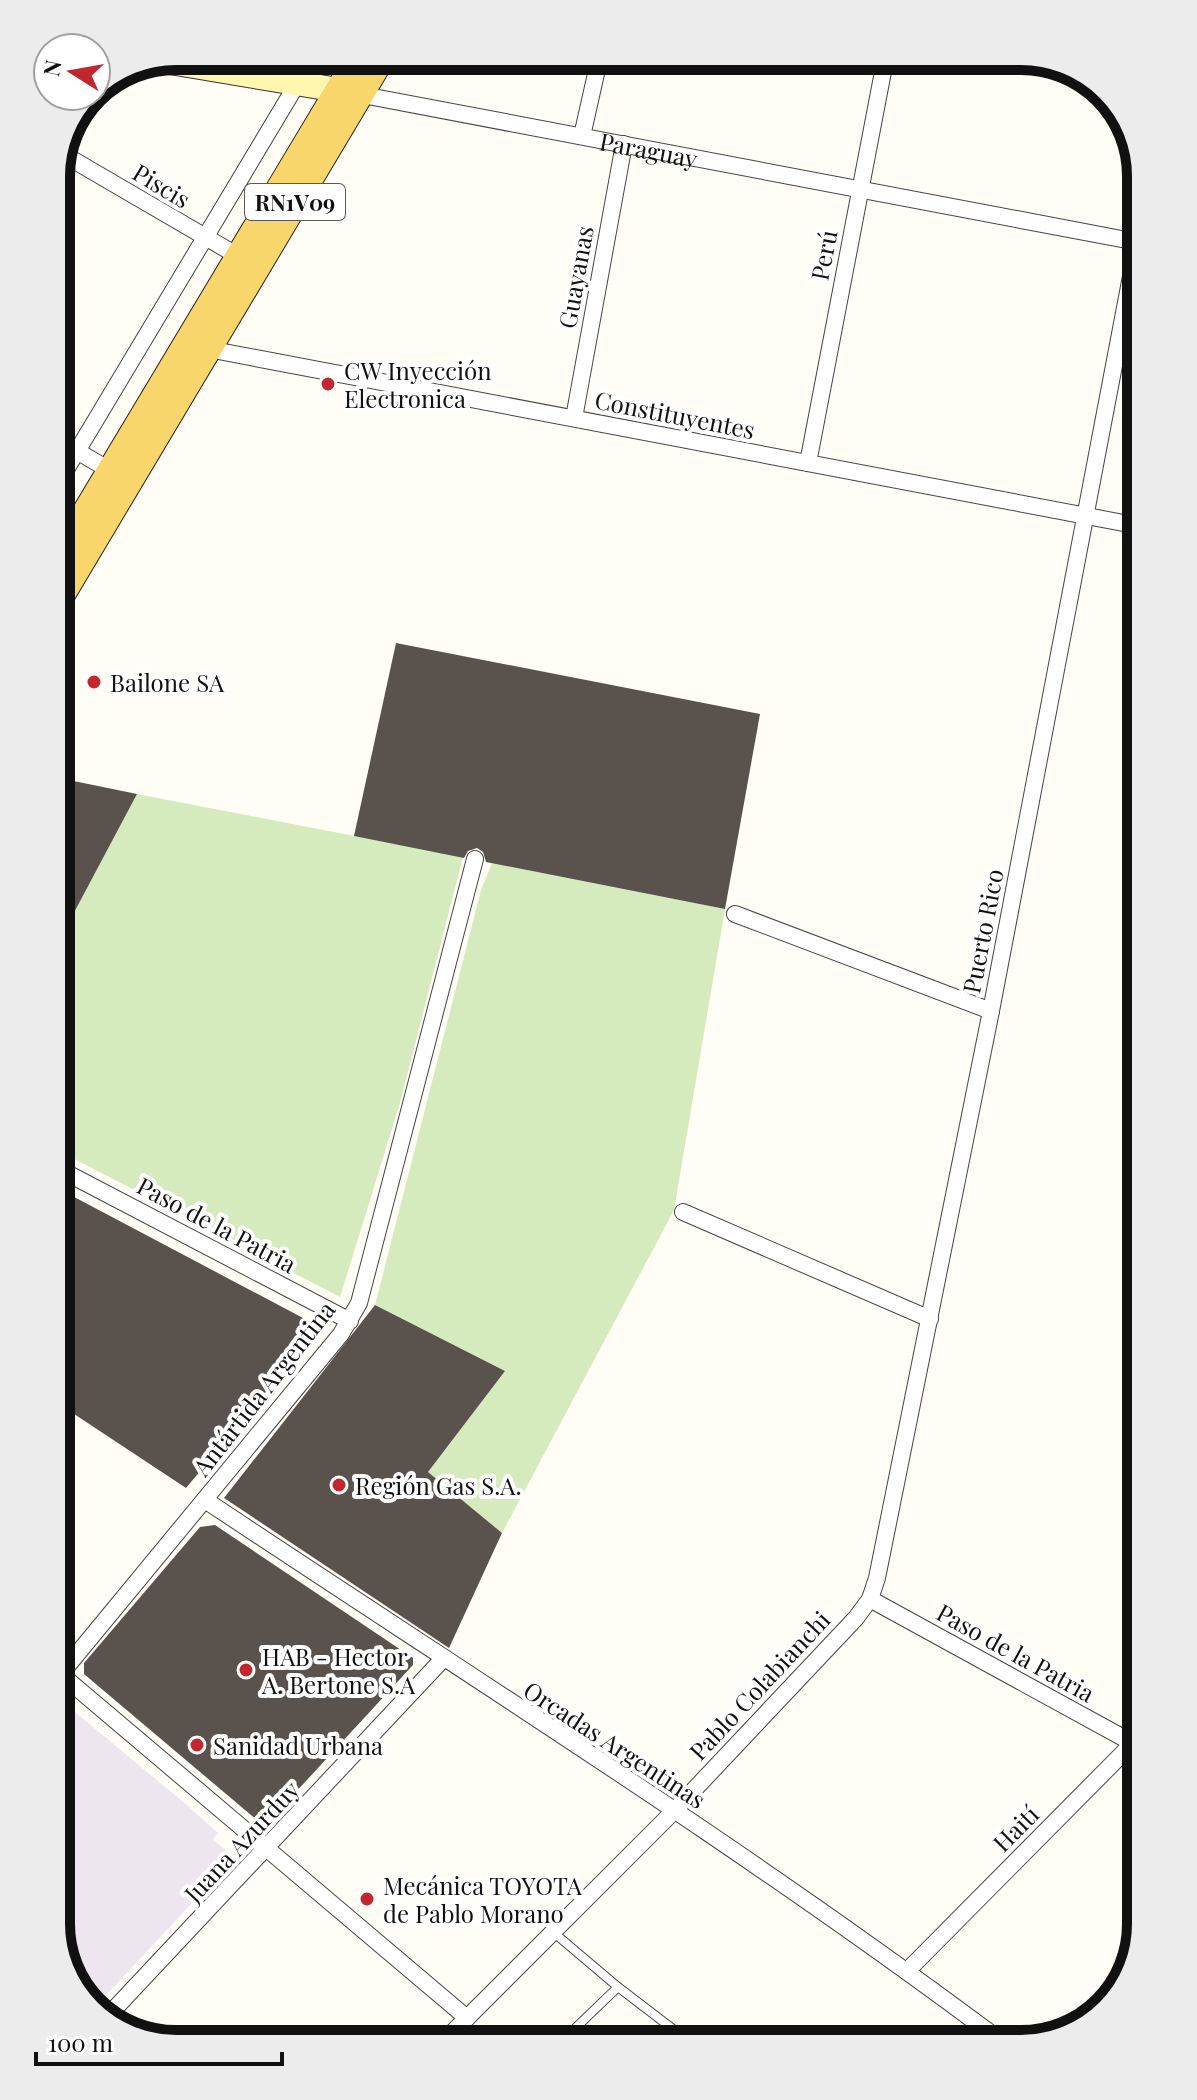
<svg xmlns="http://www.w3.org/2000/svg" width="1197" height="2100" font-family="'Playfair Display',serif">
<rect width="100%" height="100%" fill="#fffdf5"/>
<!-- industrial -->
<path fill="#eee6ef" d="M64 1707H69L188 1806 218 1833 213 1839 234 1858 95 2007 65 1971Z"/>
<!-- green -->
<g fill="#d5ebbd">
<path d="M137 794 463 857 400 1103 340 1297 61 1152 60 939Z"/>
<path d="M492 863 725 909 674 1210 502 1533 428 1472 505 1371 375 1305 481 890Z"/>
</g>
<!-- building -->
<g fill="#5a524d">
<path d="M396 643 760 714 725 909 486 862 483 852 477 848 468 851 464 858 354 836Z"/>
<path d="M59 778 137 794 60 939Z"/>
<path d="M61 1190 320 1327 186 1488 62 1406Z"/>
<path d="M375 1305 505 1371 428 1472 502 1533 449 1648 224 1498Z"/>
<path d="M215 1525 413 1658V1665L270 1820 258 1821 84 1674V1663L200 1527Z"/>
</g>
<g fill="none" stroke-linecap="round" stroke-linejoin="round">
<defs>
<g id="lane">
<path d="M553 1932 618 1987 563 2040"/>
<path d="M618 1987 686 2039"/>
</g>
<g id="street">
<path id="s1" d="M352 93 1132 241"/>
<path d="M582 136 600 56"/>
<path d="M63 154 238 256"/>
<path d="M208 349 1134 525"/>
<path d="M574 418 624 144"/>
<path d="M58 440 111 471"/>
<path d="M808 463 886 56"/>
<path d="M58 483 297 84"/>
<path d="M735 914 991 1011"/>
<path d="M61 1170 350 1321"/>
<path d="M683 1212 930 1319"/>
<path d="M205 1500C469 1676 739 1845 993 2035"/>
<path d="M870 1599 1140 1747"/>
<path d="M64 1670 341 1334 359 1303 475 859"/>
<path d="M64 1677 467 2018"/>
<path d="M907 1971 1133 1743 1140 1710"/>
<path d="M105 2019 443 1659"/>
<path d="M444 2041 674 1811 856 1618 870 1599 877 1578 991 1011 1132 271"/>
</g>
<path id="secondary" d="M164 61 338 90"/>
<g id="primary">
<path d="M58 558 359 56"/>
<path d="M58 601 383 56"/>
</g>
</defs>
<!-- lane casing -->
<use href="#lane" stroke="#444" stroke-width="10"/>
<!-- street casing -->
<use href="#street" stroke="#444" stroke-width="18"/>
<!-- secondary casing -->
<use href="#secondary" stroke="#333" stroke-width="26"/>
<!-- primary casing -->
<use href="#primary" stroke="#222" stroke-width="28"/>
<!-- lane -->
<use href="#lane" stroke="#fff" stroke-width="8"/>
<!-- street -->
<use href="#street" stroke="#fff" stroke-width="16"/>
<!-- secondary -->
<use href="#secondary" stroke="#fff6b0" stroke-width="24"/>
<!-- primary -->
<use href="#primary" stroke="#f9d66b" stroke-width="26"/>
</g>
<!-- markers -->
<g fill="#c4262e" stroke="#fff" stroke-width="3">
<circle cx="328" cy="384" r="8"/>
<circle cx="94" cy="682" r="8"/>
<circle cx="339" cy="1485" r="8"/>
<circle cx="246" cy="1670" r="8"/>
<circle cx="197" cy="1745" r="8"/>
<circle cx="367" cy="1899" r="8"/>
</g>
<g text-anchor="middle" dominant-baseline="central" stroke-width="8" stroke-linejoin="round" paint-order="stroke">
<!-- shield labels -->
<rect fill="#fff" stroke="#585858" stroke-width="2" x="245" y="184" width="100" height="36" rx="6"/>
<g font-size="22" font-weight="bold" fill="#111">
<text x="295" y="202">RN1V09</text>
</g>
<!-- street labels -->
<g font-size="24" fill="#111" stroke="#fff">
<text stroke="none"><textPath href="#s1" startOffset="302">Paraguay</textPath></text>
<text transform="translate(162 185) rotate(31)">Piscis</text>
<text transform="translate(823 255) rotate(-79)">Perú</text>
<text transform="translate(575 277) rotate(-80)">Guayanas</text>
<text transform="translate(675 414) rotate(11)">Constituyentes</text>
<text transform="translate(982 931) rotate(-79)">Puerto Rico</text>
<text transform="translate(217 1224) rotate(28)">Paso de la Patria</text>
<text transform="translate(263 1388) rotate(-52)">Antártida Argentina</text>
<text transform="translate(1016 1652) rotate(29)">Paso de la Patria</text>
<text transform="translate(759 1685) rotate(-47)">Pablo Colabianchi</text>
<text transform="translate(615 1744) rotate(33)">Orcadas Argentinas</text>
<text transform="translate(1015 1828) rotate(-45)">Haití</text>
<text transform="translate(241 1841) rotate(-47)">Juana Azurduy</text>
</g>
<!-- poi labels -->
<g font-size="24" fill="#111" stroke="#fff" text-anchor="start">
<text x="344" y="370">CW Inyección<tspan x="344" dy="28">Electronica</tspan></text>
<text x="110" y="682">Bailone SA</text>
<text x="355" y="1485">Región Gas S.A.</text>
<text x="262" y="1656">HAB - Hector<tspan x="262" dy="28">A. Bertone S.A</tspan></text>
<text x="213" y="1745">Sanidad Urbana</text>
<text x="383" y="1885">Mecánica TOYOTA<tspan x="383" dy="28">de Pablo Morano</tspan></text>
</g>
</g>
<!-- crop -->
<path d="M0 0H1197V2100H0ZM176 70H1021A106 106 0 0 1 1127 176V1924A106 106 0 0 1 1021 2030H176A106 106 0 0 1 70 1924V176A106 106 0 0 1 176 70Z" fill="#ececec" fill-rule="evenodd"/>
<path fill="none" stroke="#111" stroke-width="10" d="M176 70H1021A106 106 0 0 1 1127 176V1924A106 106 0 0 1 1021 2030H176A106 106 0 0 1 70 1924V176A106 106 0 0 1 176 70Z"/>
<!-- north arrow -->
<g transform="translate(72 72) rotate(281)"><circle r="38" fill="#ffffff" stroke="#a0a0a0" stroke-width="2"/>
<path d="M0-6L14 30L0 20L-14 30Z" fill="#c4262e"/>
<text y="-12" font-size="22" font-weight="bold" text-anchor="middle" fill="#111111">N</text>
</g>
<!-- scale -->
<path d="M36 2052v12h246v-12" fill="none" stroke="#111111" stroke-width="4"/>
<text x="48" y="2052" font-size="24" fill="#111111" stroke="#ffffff" stroke-width="6" paint-order="stroke">100 m</text>
</svg>
